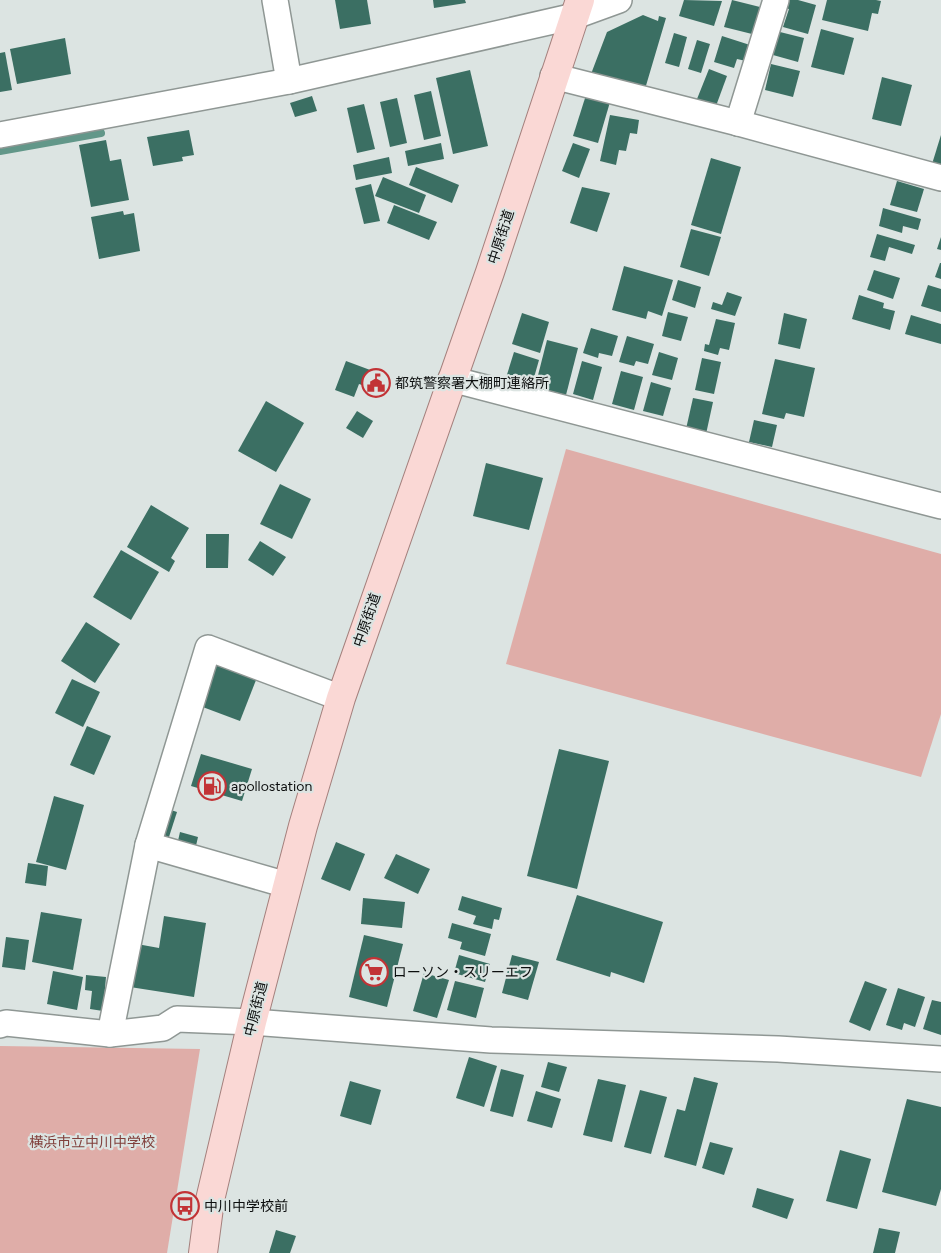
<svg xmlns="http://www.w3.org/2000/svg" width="941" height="1253" font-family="Figtree,'Noto Sans JP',sans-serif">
<rect width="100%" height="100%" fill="#dce4e2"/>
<!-- green -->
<g fill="#dfada8">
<path d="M566 449 941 554V714L921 777 506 664Z"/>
<path d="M0 1046 200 1049 167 1253H0Z"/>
</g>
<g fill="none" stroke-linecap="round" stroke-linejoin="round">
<!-- stream -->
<path stroke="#629789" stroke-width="8" d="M0 151 101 133"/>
</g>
<!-- building -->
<g fill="#3b6f63">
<path d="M335 0H367L371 24 340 29Z"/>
<path d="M433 0H465L466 3 434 8Z"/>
<path d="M684 0 722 1 714 26 679 16Z"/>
<path d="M732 0 760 7 752 34 724 27Z"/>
<path d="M788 0H798L816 5 808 34 783 27 789 9 786 8Z"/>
<path d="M827 0H876L881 1 878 14 872 13 868 31 822 20Z"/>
<path d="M643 15 658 21 659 16 666 18 645 89 591 74 607 32Z"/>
<path d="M821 29 854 38 844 75 811 67Z"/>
<path d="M780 32 804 38 798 62 773 55Z"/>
<path d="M674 33 687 37 679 67 665 63Z"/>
<path d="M722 36 750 45 746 61 737 59 734 68 714 62Z"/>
<path d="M65 38 71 74 17 84 10 49Z"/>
<path d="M697 40 710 44 701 73 688 69Z"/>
<path d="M5 52 12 90 0 92V53Z"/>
<path d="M771 64 800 71 793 97 765 90Z"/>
<path d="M709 69 727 76 716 106 697 99Z"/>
<path d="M470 70 488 146 453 154 436 78Z"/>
<path d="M882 77 912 85 901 126 872 119Z"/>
<path d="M431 91 441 136 424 140 414 95Z"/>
<path d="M586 95 610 102 598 143 573 136Z"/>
<path d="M312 96 317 111 295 117 290 103Z"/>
<path d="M397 98 407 143 390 147 380 102Z"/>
<path d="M364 104 375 149 357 153 347 108Z"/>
<path d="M610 115 639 120 637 134 630 133 626 151 619 150 616 165 600 161Z"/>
<path d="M189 130 194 155 182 157 183 161 153 166 147 137Z"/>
<path d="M941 135V166L932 164Z"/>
<path d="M106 140 110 161 121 159 129 200 91 207 79 145Z"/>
<path d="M441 143 444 159 408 166 405 151Z"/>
<path d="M573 143 590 149 579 178 562 171Z"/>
<path d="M389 157 392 173 356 180 353 165Z"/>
<path d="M711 158 741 167 721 234 691 225Z"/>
<path d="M416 167 459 185 452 203 409 185Z"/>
<path d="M383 177 426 195 419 213 375 196Z"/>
<path d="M897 181 924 189 917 212 890 205Z"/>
<path d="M371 184 380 221 364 224 355 188Z"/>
<path d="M582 187 610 193 597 232 570 223Z"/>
<path d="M394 205 437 222 429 240 387 223Z"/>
<path d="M883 208 921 219 918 230 903 226 902 233 879 226Z"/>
<path d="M123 211 124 215 134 213 140 251 99 259 91 217Z"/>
<path d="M691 229 721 237 709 276 680 267Z"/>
<path d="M877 234 915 245 912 254 889 247 885 261 870 257Z"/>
<path d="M941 237V250L937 249Z"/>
<path d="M940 263H941V279L935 277Z"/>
<path d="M624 266 673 280 662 316 648 311 646 319 612 310Z"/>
<path d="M874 270 900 278 893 299 867 290Z"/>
<path d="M678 280 701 287 695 308 672 300Z"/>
<path d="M928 285 941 289V312L921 306Z"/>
<path d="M727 292 742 297 735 316 711 309 713 302 722 305Z"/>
<path d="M859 295 884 303 883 308 895 311 890 330 852 319Z"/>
<path d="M668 312 688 317 681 341 662 336Z"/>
<path d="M522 313 549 322 540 353 512 344Z"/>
<path d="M784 313 807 319 800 349 778 344Z"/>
<path d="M911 315 941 324V344L905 334Z"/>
<path d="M716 319 735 323 729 350 720 348 718 355 704 351 705 344 709 345Z"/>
<path d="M591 328 618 336 612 356 599 353 598 358 583 353Z"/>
<path d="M627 336 654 344 648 364 636 361 634 366 619 362Z"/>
<path d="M547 340 578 348 566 395 535 387Z"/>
<path d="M514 352 539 360 531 388 505 381Z"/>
<path d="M659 352 678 358 672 380 652 375Z"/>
<path d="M702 358 721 362 714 394 695 390Z"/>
<path d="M775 359 815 368 804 417 786 413 784 419 762 414Z"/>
<path d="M346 361 389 377 383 392 359 384 354 397 335 390Z"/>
<path d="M582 361 602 367 593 400 573 394Z"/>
<path d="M621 371 643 377 634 410 612 404Z"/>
<path d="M651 382 671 388 663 416 643 411Z"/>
<path d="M693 398 713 402 706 434 686 429Z"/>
<path d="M266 401 304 423 276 472 238 451Z"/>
<path d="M357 411 373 421 363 438 346 428Z"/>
<path d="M754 420 777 425 772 447 749 442Z"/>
<path d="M486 463 543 478 529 530 473 516Z"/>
<path d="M280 484 311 499 292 539 260 524Z"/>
<path d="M151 505 189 528 171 558 175 561 169 572 127 547Z"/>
<path d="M206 534H229L228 568H206Z"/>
<path d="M260 541 286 557 273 576 248 560Z"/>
<path d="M121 550 159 572 131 620 93 597Z"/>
<path d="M86 622 120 644 95 683 61 661Z"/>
<path d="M210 657 258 675 240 721 192 703Z"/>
<path d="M72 679 100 692 83 727 55 713Z"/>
<path d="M87 726 111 736 94 775 70 765Z"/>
<path d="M559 749 609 761 577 889 527 876Z"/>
<path d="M201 754 252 769 242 801 191 786Z"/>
<path d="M54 796 84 805 66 870 36 862Z"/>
<path d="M165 808 177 812 168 840 157 837Z"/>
<path d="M180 832 198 837 195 850 177 845Z"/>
<path d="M336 842 365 854 350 891 321 879Z"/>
<path d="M396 854 430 869 418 894 384 878Z"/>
<path d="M28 863 48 866 46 886 25 883Z"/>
<path d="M577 895 663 922 644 983 611 972 610 977 556 960Z"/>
<path d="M462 896 502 908 499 920 494 919 492 929 473 924 476 916 458 910Z"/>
<path d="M363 898 405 902 402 928 361 924Z"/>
<path d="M41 912 82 919 73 970 32 962Z"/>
<path d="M164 916 206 923 194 997 130 987 137 944 159 948Z"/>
<path d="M452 923 491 934 485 956 460 949 462 942 448 938Z"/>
<path d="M364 935 403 944 387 1007 349 997Z"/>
<path d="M6 937 29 940 25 970 2 967Z"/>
<path d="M459 955 490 964 485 982 454 973Z"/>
<path d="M512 955 539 962 528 1000 502 993Z"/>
<path d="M53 971 83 977 77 1010 47 1004Z"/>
<path d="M424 973 449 980 437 1018 413 1011Z"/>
<path d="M86 975 106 977 103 1011 90 1009 92 991 85 990Z"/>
<path d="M455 981 484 988 476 1018 447 1010Z"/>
<path d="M865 981 887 989 870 1031 849 1022Z"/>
<path d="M898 988 925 997 915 1027 904 1023 902 1030 886 1025Z"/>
<path d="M932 1000 941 1002V1035L923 1029Z"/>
<path d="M469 1057 497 1066 484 1107 456 1098Z"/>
<path d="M548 1062 567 1067 559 1092 541 1087Z"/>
<path d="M501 1069 524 1075 513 1117 490 1111Z"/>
<path d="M694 1077 718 1083 696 1166 664 1157 677 1109 685 1111Z"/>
<path d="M598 1079 626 1085 612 1142 583 1135Z"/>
<path d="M350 1081 381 1090 371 1125 340 1116Z"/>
<path d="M640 1090 667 1097 651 1154 624 1147Z"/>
<path d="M536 1091 561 1099 552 1128 527 1121Z"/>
<path d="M907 1099 941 1107V1189L936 1206 882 1192Z"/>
<path d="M710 1142 733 1148 724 1175 702 1168Z"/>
<path d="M840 1150 871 1159 857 1209 826 1201Z"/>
<path d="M757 1188 794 1199 787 1219 752 1207Z"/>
<path d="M879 1228 900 1232 895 1253H873Z"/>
<path d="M276 1230 296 1236 290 1253H269Z"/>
</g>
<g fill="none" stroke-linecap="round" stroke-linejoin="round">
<defs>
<g id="minor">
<path d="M275 0 289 81"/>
<path d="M553 76 738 123 941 178"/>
<path d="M738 123 776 0"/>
<path d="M0 135 289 81 575 16 619 0"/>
<path d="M451 379 941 506"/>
<path d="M148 845 287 885"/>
<path d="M0 1025 6 1023 110 1034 163 1028 177 1019 252 1022 491 1040 778 1049 941 1059"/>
<path d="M110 1034 148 845 208 648 341 698"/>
</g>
<path id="primary" d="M203 1253 210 1200 252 1022 303 826 341 698 490 272 580 0"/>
</defs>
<!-- minor casing -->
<use href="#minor" stroke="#8f9794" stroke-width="28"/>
<!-- primary casing -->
<use href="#primary" stroke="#a4807d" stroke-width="30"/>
<!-- minor -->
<use href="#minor" stroke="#fff" stroke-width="25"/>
<!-- primary -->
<use href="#primary" stroke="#fad8d5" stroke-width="28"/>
</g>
<!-- icons -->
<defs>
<symbol id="civic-ring" viewBox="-11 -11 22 22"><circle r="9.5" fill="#dce4e2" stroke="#c23336" stroke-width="1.5"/><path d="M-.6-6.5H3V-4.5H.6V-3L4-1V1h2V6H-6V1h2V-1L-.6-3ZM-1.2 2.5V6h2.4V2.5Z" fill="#c23336"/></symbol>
<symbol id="fuel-ring" viewBox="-11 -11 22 22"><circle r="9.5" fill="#dce4e2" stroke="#c23336" stroke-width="1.5"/><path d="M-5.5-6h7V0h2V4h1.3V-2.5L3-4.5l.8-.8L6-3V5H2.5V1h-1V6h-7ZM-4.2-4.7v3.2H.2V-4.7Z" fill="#c23336"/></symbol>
<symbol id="supermarket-ring" viewBox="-11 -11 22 22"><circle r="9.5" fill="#dce4e2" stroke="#c23336" stroke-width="1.5"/><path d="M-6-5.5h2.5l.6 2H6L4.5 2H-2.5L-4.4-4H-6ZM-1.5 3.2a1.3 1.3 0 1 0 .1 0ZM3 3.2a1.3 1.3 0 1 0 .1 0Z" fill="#c23336"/></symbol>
<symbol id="bus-ring" viewBox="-11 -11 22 22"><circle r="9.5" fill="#dce4e2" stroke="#c23336" stroke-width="1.5"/><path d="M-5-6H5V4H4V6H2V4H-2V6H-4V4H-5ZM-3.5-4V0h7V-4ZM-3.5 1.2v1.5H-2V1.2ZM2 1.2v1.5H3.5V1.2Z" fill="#c23336"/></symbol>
</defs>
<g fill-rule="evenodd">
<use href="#civic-ring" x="360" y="367" width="32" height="32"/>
<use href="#fuel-ring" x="196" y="770" width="32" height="32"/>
<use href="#supermarket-ring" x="358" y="956" width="32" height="32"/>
<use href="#bus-ring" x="169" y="1190" width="32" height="32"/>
</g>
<g text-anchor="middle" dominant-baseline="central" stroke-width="4.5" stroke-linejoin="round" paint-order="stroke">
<!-- street labels -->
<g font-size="14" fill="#0c0e0e" stroke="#dce4e2">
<text transform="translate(501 237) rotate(-72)">中原街道</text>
<text transform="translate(367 620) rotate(-71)">中原街道</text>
<text transform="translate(256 1009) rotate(-76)">中原街道</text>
</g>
<!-- poi labels -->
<g font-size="14" fill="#0c0e0e" stroke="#dce4e2" text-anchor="start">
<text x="395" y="383">都筑警察署大棚町連絡所</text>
<text x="231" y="786">apollostation</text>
<text x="393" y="972">ローソン・スリーエフ</text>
<text x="204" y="1206">中川中学校前</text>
</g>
<!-- park labels -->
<g font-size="14" fill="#81403c" stroke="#dce4e2">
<text x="92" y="1142">横浜市立中川中学校</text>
</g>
</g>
</svg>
